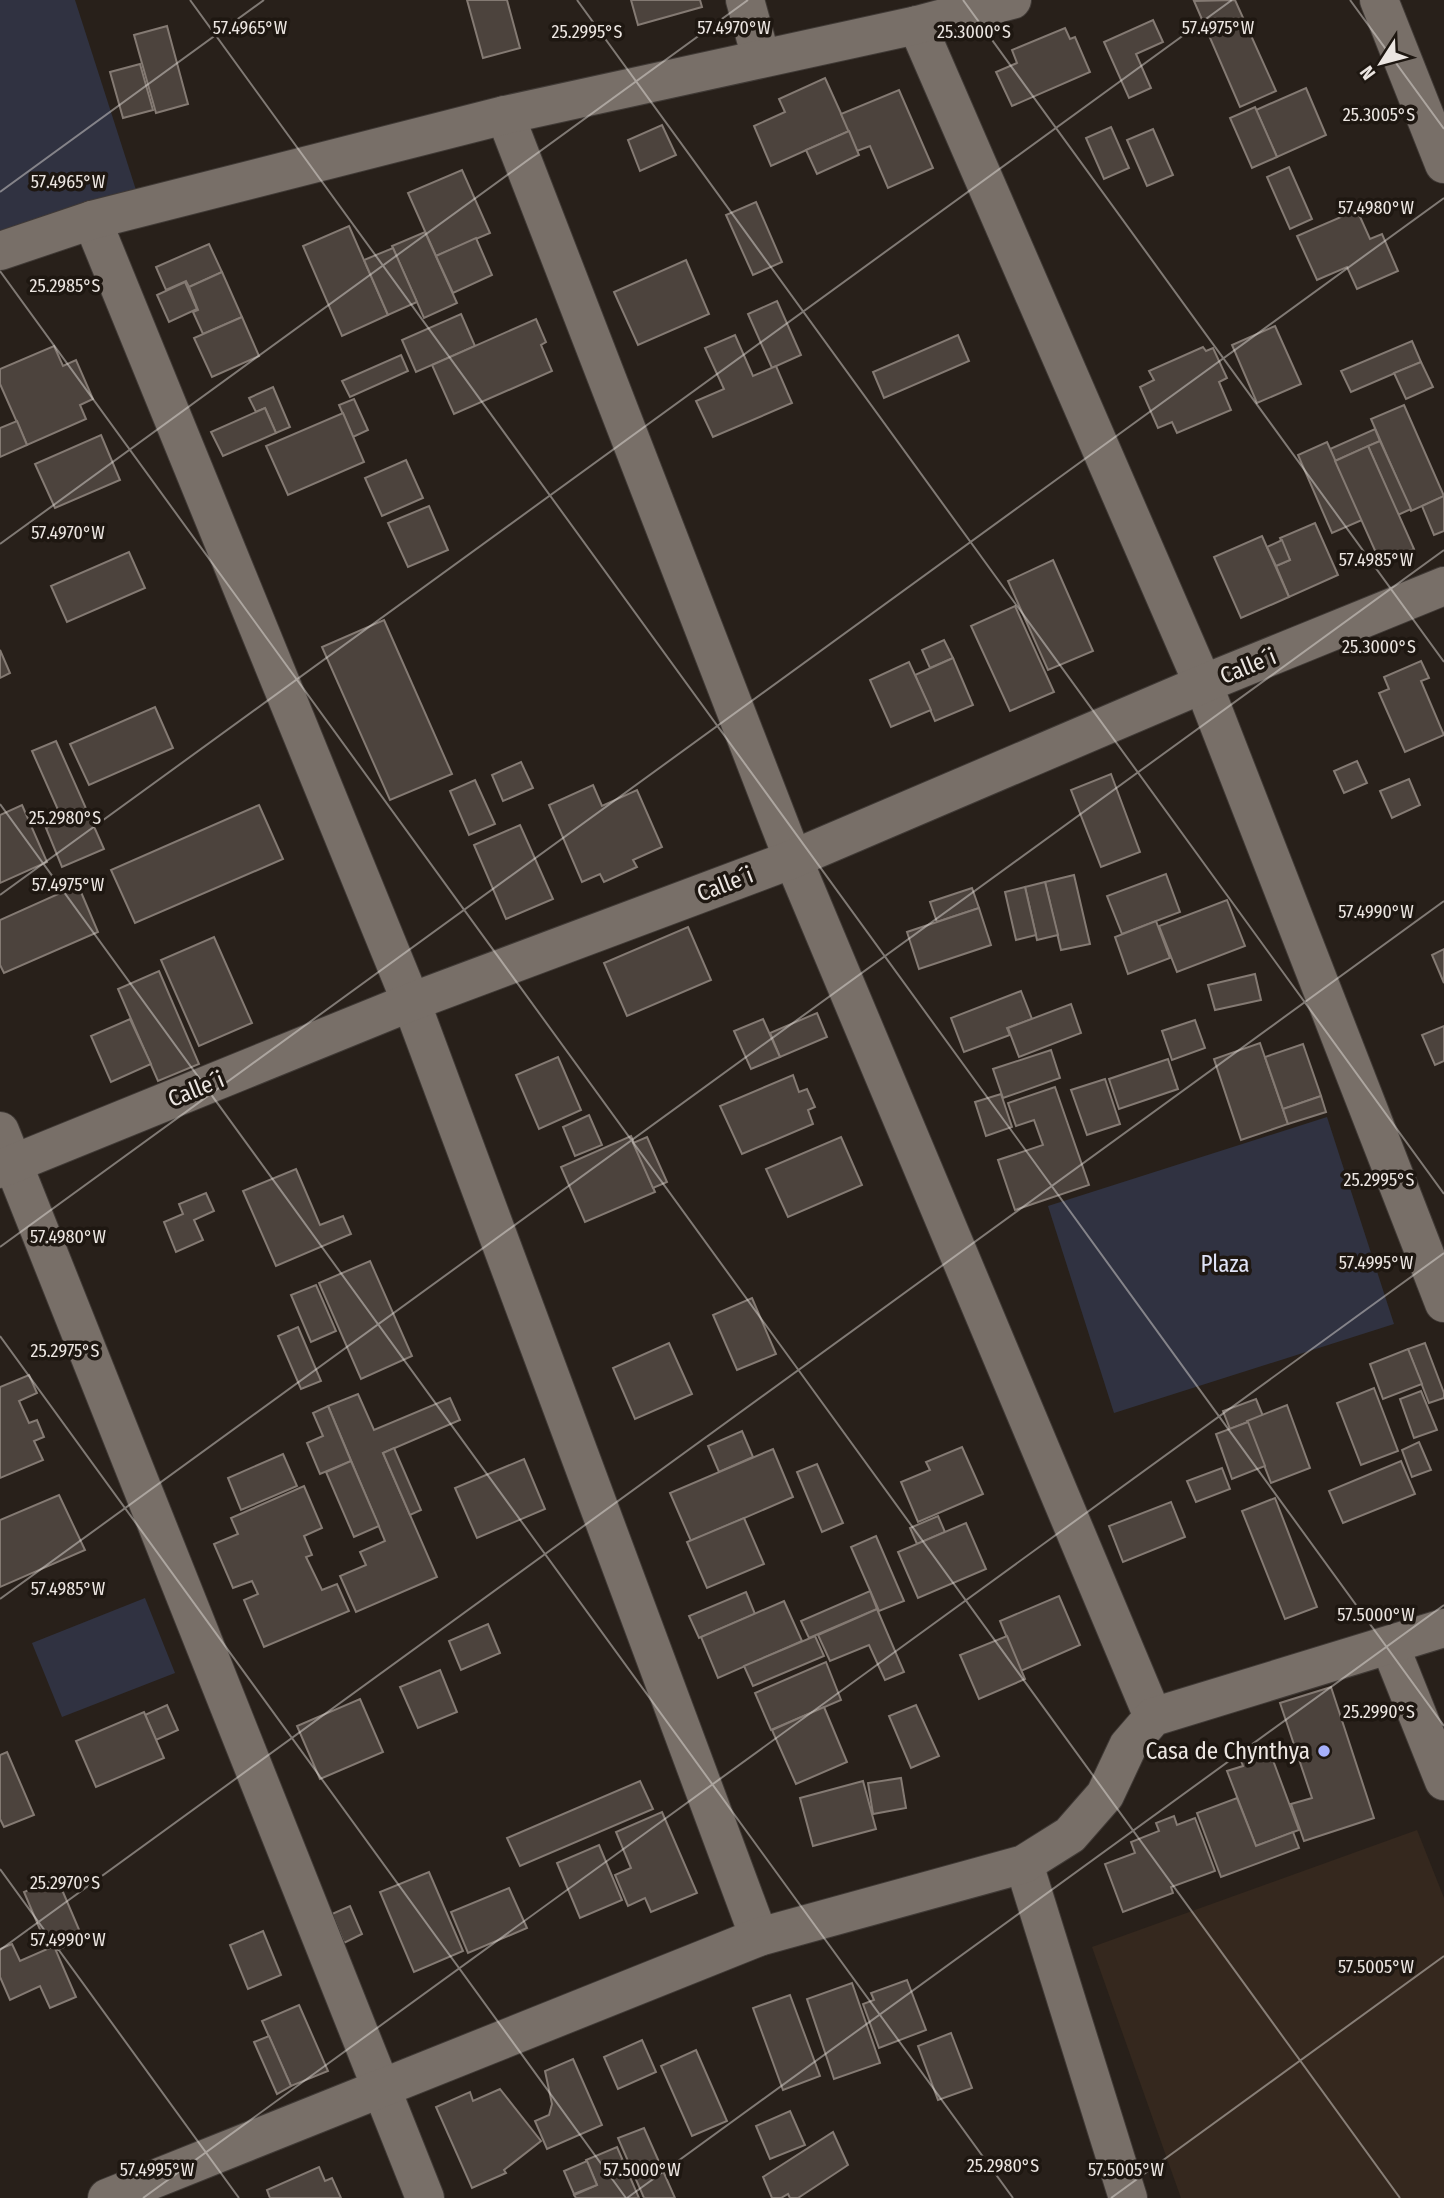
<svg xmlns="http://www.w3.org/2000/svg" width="1444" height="2198" font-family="'Fira Sans Condensed',sans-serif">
<rect width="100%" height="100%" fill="#28201a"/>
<!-- built -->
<path fill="#35281e" d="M1417 1830 1444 1898V2198H1181L1092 1947Z"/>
<!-- green -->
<g fill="#303241">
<path d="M0 0H75L136 190 0 233Z"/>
<path d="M1327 1117 1394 1324 1114 1413 1048 1206Z"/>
<path d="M145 1598 175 1673 62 1717 32 1643Z"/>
</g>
<!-- building -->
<g fill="#4c433d" stroke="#847a73" stroke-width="2">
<path d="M467 0H507L520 48 483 58Z"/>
<path d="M631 0H700L702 7 638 25Z"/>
<path d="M1235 0 1276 91 1240 107 1194 1Z"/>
<path d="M1153 20 1163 42 1136 54 1151 88 1129 98 1104 42Z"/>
<path d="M167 26 188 104 156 113 134 35Z"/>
<path d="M1065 28 1070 39 1075 37 1090 72 1012 106 996 72 1017 63 1012 50Z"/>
<path d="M140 64 153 110 123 118 110 72Z"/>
<path d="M825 78 849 131 771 166 754 126 785 112 779 99Z"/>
<path d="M1306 88 1326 135 1277 157 1256 110Z"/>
<path d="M899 90 933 168 888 188 870 146 857 151 841 114Z"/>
<path d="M1255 107 1277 157 1252 168 1230 118Z"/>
<path d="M662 125 676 155 640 171 628 140Z"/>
<path d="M1111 127 1129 168 1104 179 1086 138Z"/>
<path d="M1153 129 1173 175 1147 186 1127 140Z"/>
<path d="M849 131 859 155 817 174 806 150Z"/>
<path d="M1289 167 1312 219 1290 229 1267 177Z"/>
<path d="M462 170 490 233 436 256 408 193Z"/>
<path d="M756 202 782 262 753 275 726 215Z"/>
<path d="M1357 210 1370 239 1382 234 1398 271 1357 289 1347 267 1317 280 1297 236Z"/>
<path d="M349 226 388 315 342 336 303 246Z"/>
<path d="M425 232 457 303 424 318 392 246Z"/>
<path d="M476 238 492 275 453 293 436 256Z"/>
<path d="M209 244 222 272 189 287 186 281 166 290 156 267Z"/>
<path d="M393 248 417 302 388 315 364 260Z"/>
<path d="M686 260 709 314 638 345 614 292Z"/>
<path d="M222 272 242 317 203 334 193 312 198 310 189 287Z"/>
<path d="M185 282 197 309 169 322 157 295Z"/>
<path d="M777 301 801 355 772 368 748 314Z"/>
<path d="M461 314 475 346 416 372 402 340Z"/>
<path d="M242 317 259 356 212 377 194 338Z"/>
<path d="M536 319 546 342 541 345 552 371 454 414 432 365Z"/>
<path d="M1275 326 1301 384 1257 403 1232 345Z"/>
<path d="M735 335 753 376 776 366 792 403 713 437 696 401 724 389 705 348Z"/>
<path d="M958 335 969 361 884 398 873 372Z"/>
<path d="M1412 341 1421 362 1351 392 1341 371Z"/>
<path d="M54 346 63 366 76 360 93 399 80 405 86 419 27 445 0 384V369Z"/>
<path d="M1203 347 1206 351 1213 348 1227 378 1219 382 1231 410 1177 433 1172 422 1158 428 1140 387 1154 380 1149 371Z"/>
<path d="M401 355 408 371 350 397 342 381Z"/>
<path d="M1421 362 1433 387 1406 399 1394 373Z"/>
<path d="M273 387 290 427 276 433 265 408 256 412 249 398Z"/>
<path d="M354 399 368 430 353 437 339 405Z"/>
<path d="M1404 405 1444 496 1411 511 1371 419Z"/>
<path d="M265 408 276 433 223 456 211 432Z"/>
<path d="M343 413 364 462 288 495 266 446Z"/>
<path d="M17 421 27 445 0 457V428Z"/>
<path d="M1375 429 1380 441 1335 461 1330 449Z"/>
<path d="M101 435 120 480 55 508 35 464Z"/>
<path d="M1380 441 1411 509 1398 515 1368 446Z"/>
<path d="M1327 442 1362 520 1332 533 1298 455Z"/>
<path d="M1368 446 1414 549 1381 564 1335 461Z"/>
<path d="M406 460 423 498 382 516 365 478Z"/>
<path d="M1444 496V531L1434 535 1422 506Z"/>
<path d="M429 506 448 550 408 567 388 523Z"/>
<path d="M1315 523 1338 575 1289 597 1276 566 1290 560 1280 538Z"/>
<path d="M1262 536 1289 597 1241 618 1214 557Z"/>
<path d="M1282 540 1290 560 1276 566 1267 547Z"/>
<path d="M129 552 145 588 67 622 51 586Z"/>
<path d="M1053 560 1093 651 1048 670 1008 581Z"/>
<path d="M1015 606 1054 692 1010 711 971 626Z"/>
<path d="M384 620 452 774 390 800 322 647Z"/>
<path d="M944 640 953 658 930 668 922 650Z"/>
<path d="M0 650 10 673 0 678Z"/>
<path d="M953 658 973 705 935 721 915 675Z"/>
<path d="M1421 661 1429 678 1421 681 1444 735 1405 752 1379 693 1389 689 1384 677Z"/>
<path d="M909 662 931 710 891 727 870 680Z"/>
<path d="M155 707 173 748 89 785 70 744Z"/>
<path d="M56 741 104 849 62 867 46 828 63 821 32 751Z"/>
<path d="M1357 761 1367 783 1344 793 1334 771Z"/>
<path d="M521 762 533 788 503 801 492 775Z"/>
<path d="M1111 774 1140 852 1101 867 1071 790Z"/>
<path d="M1409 779 1420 805 1392 818 1380 791Z"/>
<path d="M475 780 495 824 469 835 450 791Z"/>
<path d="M593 785 602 806 637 790 662 847 633 860 637 867 604 882 600 874 582 882 549 805Z"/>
<path d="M22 805 47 862 0 883V815Z"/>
<path d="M259 805 283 859 135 923 111 870Z"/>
<path d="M520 825 553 899 506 919 474 845Z"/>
<path d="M1166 874 1180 912 1122 934 1107 896Z"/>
<path d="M1074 875 1090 944 1061 950 1045 882Z"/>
<path d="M1045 882 1058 935 1037 940 1025 887Z"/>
<path d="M78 885 98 932 4 973 0 965V920Z"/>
<path d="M1025 887 1036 935 1016 940 1005 892Z"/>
<path d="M972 888 979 908 937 922 930 902Z"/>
<path d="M1227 900 1245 946 1177 972 1159 926Z"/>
<path d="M979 908 991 945 919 969 907 932Z"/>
<path d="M1156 921 1170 958 1128 974 1115 937Z"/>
<path d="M688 927 711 980 627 1016 604 963Z"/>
<path d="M214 937 252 1023 199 1046 161 960Z"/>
<path d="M1444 949V983L1432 955Z"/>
<path d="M159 971 199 1064 158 1081 118 989Z"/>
<path d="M1255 974 1261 1000 1215 1010 1208 985Z"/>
<path d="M1021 991 1032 1019 1007 1028 1010 1035 964 1052 951 1018Z"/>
<path d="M1071 1004 1081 1033 1019 1057 1008 1028Z"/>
<path d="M817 1013 827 1037 780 1057 770 1033Z"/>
<path d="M130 1019 151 1064 111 1082 91 1036Z"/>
<path d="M763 1019 780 1057 751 1069 734 1031Z"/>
<path d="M1195 1020 1205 1048 1172 1060 1162 1031Z"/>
<path d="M1444 1026V1061L1435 1065 1422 1035Z"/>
<path d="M1260 1043 1288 1124 1241 1140 1214 1059Z"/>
<path d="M1303 1044 1321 1096 1283 1109 1265 1057Z"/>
<path d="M1051 1050 1060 1078 1003 1098 993 1069Z"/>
<path d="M558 1057 581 1110 539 1129 516 1075Z"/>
<path d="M1168 1059 1178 1089 1119 1109 1109 1079Z"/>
<path d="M793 1075 799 1092 807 1089 815 1107 808 1110 813 1124 742 1154 720 1106Z"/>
<path d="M1105 1079 1120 1124 1087 1135 1071 1090Z"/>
<path d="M1055 1087 1089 1185 1015 1210 998 1160 1043 1145 1034 1120 1016 1126 1008 1103Z"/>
<path d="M1001 1094 1012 1127 986 1136 975 1102Z"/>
<path d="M1321 1096 1326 1112 1288 1124 1283 1109Z"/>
<path d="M589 1115 602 1145 575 1156 563 1127Z"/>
<path d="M631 1136 655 1192 585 1222 561 1167Z"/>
<path d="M647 1137 667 1182 653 1188 633 1143Z"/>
<path d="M841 1137 862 1185 788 1217 766 1169Z"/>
<path d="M296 1169 320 1225 343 1216 351 1234 276 1266 243 1191Z"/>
<path d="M206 1193 214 1211 194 1220 203 1240 176 1252 164 1222 183 1214 179 1204Z"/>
<path d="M370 1261 412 1356 361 1379 319 1283Z"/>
<path d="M316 1285 336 1331 311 1342 291 1295Z"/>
<path d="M752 1298 776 1354 737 1370 713 1315Z"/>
<path d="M298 1327 321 1381 301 1389 278 1336Z"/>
<path d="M669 1343 692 1394 635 1419 613 1368Z"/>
<path d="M1425 1343 1444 1393V1398L1429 1403 1408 1349Z"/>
<path d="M1408 1349 1422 1384 1383 1399 1370 1364Z"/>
<path d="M29 1375 37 1393 19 1401 29 1423 37 1420 44 1437 34 1441 43 1460 0 1478V1387Z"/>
<path d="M1374 1388 1398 1451 1361 1465 1337 1403Z"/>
<path d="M1421 1391 1437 1430 1414 1438 1400 1399Z"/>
<path d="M358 1394 374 1430 450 1398 460 1420 383 1453 437 1577 356 1612 340 1576 366 1565 360 1552 385 1541 328 1406Z"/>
<path d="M1256 1399 1263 1416 1230 1429 1223 1411Z"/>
<path d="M1287 1405 1310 1468 1271 1483 1247 1421Z"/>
<path d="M328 1406 351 1461 320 1474 307 1443 323 1436 313 1413Z"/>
<path d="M1248 1422 1265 1466 1232 1479 1216 1434Z"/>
<path d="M742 1431 753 1457 719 1472 708 1446Z"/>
<path d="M1419 1442 1431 1470 1412 1477 1402 1450Z"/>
<path d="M962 1447 983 1494 918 1522 901 1482 930 1470 926 1462Z"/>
<path d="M394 1448 421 1510 410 1515 383 1453Z"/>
<path d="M773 1449 793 1497 691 1541 670 1493Z"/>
<path d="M283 1454 297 1486 241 1510 228 1478Z"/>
<path d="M524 1459 545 1509 477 1538 455 1488Z"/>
<path d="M351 1461 379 1526 354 1537 326 1472Z"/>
<path d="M1401 1461 1415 1494 1343 1523 1329 1491Z"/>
<path d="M817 1464 843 1523 822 1532 797 1472Z"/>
<path d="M1222 1468 1230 1489 1196 1502 1187 1481Z"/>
<path d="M304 1486 322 1528 304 1536 312 1555 306 1557 322 1590 337 1584 349 1611 264 1647 244 1600 258 1594 252 1581 233 1588 214 1544 238 1534 231 1518Z"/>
<path d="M59 1495 85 1550 0 1587V1520Z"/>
<path d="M1275 1498 1317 1607 1285 1619 1242 1511Z"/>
<path d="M1171 1502 1185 1537 1123 1562 1109 1526Z"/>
<path d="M938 1516 945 1532 917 1544 910 1528Z"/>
<path d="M744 1518 764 1564 707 1588 687 1542Z"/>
<path d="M966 1523 986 1569 918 1598 898 1552Z"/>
<path d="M876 1536 904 1601 879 1611 851 1547Z"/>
<path d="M870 1591 877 1609 809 1638 801 1621Z"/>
<path d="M746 1592 755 1614 699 1638 689 1616Z"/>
<path d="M1059 1596 1080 1645 1021 1671 1000 1621Z"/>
<path d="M784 1601 802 1641 718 1678 701 1637Z"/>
<path d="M877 1609 904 1672 885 1680 869 1645 830 1661 818 1635Z"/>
<path d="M488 1624 500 1653 461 1670 449 1641Z"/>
<path d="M815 1636 824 1656 753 1686 744 1666Z"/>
<path d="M1007 1636 1025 1679 979 1699 960 1655Z"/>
<path d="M826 1662 841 1700 771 1730 755 1693Z"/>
<path d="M440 1670 457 1712 418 1728 400 1687Z"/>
<path d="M1331 1687 1374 1818 1304 1841 1291 1804 1312 1798 1280 1703Z"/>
<path d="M360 1699 383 1752 320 1779 297 1726Z"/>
<path d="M167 1705 178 1730 156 1740 145 1715Z"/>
<path d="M916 1705 939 1756 911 1768 889 1716Z"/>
<path d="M824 1707 847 1762 796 1784 772 1730Z"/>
<path d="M144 1712 164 1758 96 1787 76 1741Z"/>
<path d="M1264 1749 1267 1757 1271 1755 1299 1830 1256 1846 1227 1771 1243 1766 1240 1758Z"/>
<path d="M7 1752 34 1815 4 1827 0 1819V1755Z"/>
<path d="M901 1778 906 1808 873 1814 868 1783Z"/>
<path d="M640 1781 653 1809 520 1866 507 1838Z"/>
<path d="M863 1781 876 1829 813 1846 800 1798Z"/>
<path d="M1237 1798 1256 1846 1293 1832 1299 1848 1221 1877 1197 1813Z"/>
<path d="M662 1812 697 1893 651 1912 645 1898 628 1906 615 1875 631 1868 616 1832Z"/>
<path d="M1174 1816 1177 1825 1195 1818 1215 1871 1171 1887 1173 1893 1123 1912 1105 1864 1135 1853 1131 1842 1159 1831 1156 1823Z"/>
<path d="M599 1845 622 1900 580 1918 557 1863Z"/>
<path d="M429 1872 463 1951 414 1972 380 1892Z"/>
<path d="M57 1878 83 1939 50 1953 24 1892Z"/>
<path d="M509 1888 527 1928 468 1953 451 1912Z"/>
<path d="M350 1906 362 1934 344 1943 332 1914Z"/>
<path d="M263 1931 281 1975 248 1989 230 1945Z"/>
<path d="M12 1944 20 1961 54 1946 76 1997 50 2008 40 1986 10 2000 0 1977V1949Z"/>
<path d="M907 1980 926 2030 879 2048 863 2004 874 2000 871 1993Z"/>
<path d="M852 1983 880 2063 834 2079 807 1999Z"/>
<path d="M790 1995 820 2076 783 2090 753 2008Z"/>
<path d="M299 2005 328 2071 291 2086 262 2021Z"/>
<path d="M951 2033 972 2088 938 2100 918 2046Z"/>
<path d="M269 2036 291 2086 277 2094 254 2042Z"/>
<path d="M642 2040 656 2072 618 2089 604 2057Z"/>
<path d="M696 2050 727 2121 692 2136 661 2066Z"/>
<path d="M573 2059 602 2125 547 2149 535 2121 549 2115 552 2104 545 2071Z"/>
<path d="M500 2089 541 2141 504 2170 506 2173 472 2188 436 2107 470 2092 473 2101Z"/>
<path d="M790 2111 805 2145 770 2159 756 2126Z"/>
<path d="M644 2128 675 2198H644L618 2138Z"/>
<path d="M833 2132 848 2165 798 2198H790L788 2194 781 2198H772L763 2177Z"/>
<path d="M617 2147 639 2198H576L574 2195 597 2185 586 2160Z"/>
<path d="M587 2161 597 2185 574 2194 564 2171Z"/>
<path d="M319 2167 325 2181 332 2178 341 2198H270L267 2190Z"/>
</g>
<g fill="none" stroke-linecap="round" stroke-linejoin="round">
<defs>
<g id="minor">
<path d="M745 0 761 58"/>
<path d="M1379 0 1444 164"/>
<path d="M917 25 1203 684 1444 1303"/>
<path d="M505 115 793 859 1153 1717"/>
<path d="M92 220 411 1002 759 1937"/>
<path d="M0 251 92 220 505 115 917 25 1012 0"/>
<path d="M0 1131 425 2198"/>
<path d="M0 1169 411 1002 793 859 1203 684 1444 586"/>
<path d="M1390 1646 1444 1781"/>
<path d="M1024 1864 1128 2198"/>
<path d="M107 2198 759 1937 1024 1864 1070 1835 1105 1795 1128 1746 1153 1717 1444 1628"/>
</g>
</defs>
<!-- minor casing -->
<use href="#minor" stroke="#403a36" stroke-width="40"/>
<!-- minor -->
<use href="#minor" stroke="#786f68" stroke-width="38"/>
</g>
<!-- ticks -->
<path fill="none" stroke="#ece6e2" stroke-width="2" stroke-opacity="0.45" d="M190 0 1444 1726M577 0 1444 1194M963 0 1444 662M1350 0 1444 129M0 192 264 0M0 271 1400 2198M0 544 748 0M0 804 1013 2198M0 895 1232 0M0 1247 1444 198M0 1336 626 2198M0 1599 1444 550M0 1869 239 2198M0 1950 1444 901M143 2198 1444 1253M627 2198 1444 1605M1111 2198 1444 1956"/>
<!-- markers -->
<circle fill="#a7b1fc" stroke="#1e1711" stroke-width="2.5" cx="1324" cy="1751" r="7"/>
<g text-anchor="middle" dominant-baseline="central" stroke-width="7" stroke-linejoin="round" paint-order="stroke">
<!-- street labels -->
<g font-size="23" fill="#ece6e2" stroke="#1e1711">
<text transform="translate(1248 666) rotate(-22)">Calle´i</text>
<text transform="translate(725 884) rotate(-21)">Calle´i</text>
<text transform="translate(196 1089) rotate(-22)">Calle´i</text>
</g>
<!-- park labels -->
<g font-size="23" fill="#dfe3f7" stroke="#1e1711">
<text x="1225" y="1264">Plaza</text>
</g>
<!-- poi labels -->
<g font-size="23" fill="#ece6e2" stroke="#1e1711" text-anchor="end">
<text x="1310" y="1751">Casa de Chynthya</text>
</g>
</g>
<g font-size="18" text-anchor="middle" fill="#ece6e2" stroke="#1e1711" stroke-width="7" stroke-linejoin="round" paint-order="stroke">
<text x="734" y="34">57.4970°W</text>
<text x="250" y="34">57.4965°W</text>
<text x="1218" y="34">57.4975°W</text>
<text x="587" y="38">25.2995°S</text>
<text x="974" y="38">25.3000°S</text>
<text x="1379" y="121">25.3005°S</text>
<text x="68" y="188">57.4965°W</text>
<text x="1376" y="214">57.4980°W</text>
<text x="65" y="292">25.2985°S</text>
<text x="68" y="539">57.4970°W</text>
<text x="1376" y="566">57.4985°W</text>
<text x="1379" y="653">25.3000°S</text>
<text x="65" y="824">25.2980°S</text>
<text x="68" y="891">57.4975°W</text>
<text x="1376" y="918">57.4990°W</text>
<text x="1379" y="1186">25.2995°S</text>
<text x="68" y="1243">57.4980°W</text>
<text x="1376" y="1269">57.4995°W</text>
<text x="65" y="1357">25.2975°S</text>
<text x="68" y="1595">57.4985°W</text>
<text x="1376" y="1621">57.5000°W</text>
<text x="1379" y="1718">25.2990°S</text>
<text x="65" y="1889">25.2970°S</text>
<text x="68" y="1946">57.4990°W</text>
<text x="1376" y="1973">57.5005°W</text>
<text x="1003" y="2172">25.2980°S</text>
<text x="157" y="2176">57.4995°W</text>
<text x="642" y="2176">57.5000°W</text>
<text x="1126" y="2176">57.5005°W</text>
</g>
<!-- north arrow -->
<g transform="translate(1381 63) rotate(234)" stroke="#1e1711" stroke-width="5" paint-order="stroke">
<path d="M0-5L12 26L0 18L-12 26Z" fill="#ece6e2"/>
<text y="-10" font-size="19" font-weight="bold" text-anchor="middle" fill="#ece6e2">N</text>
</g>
</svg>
